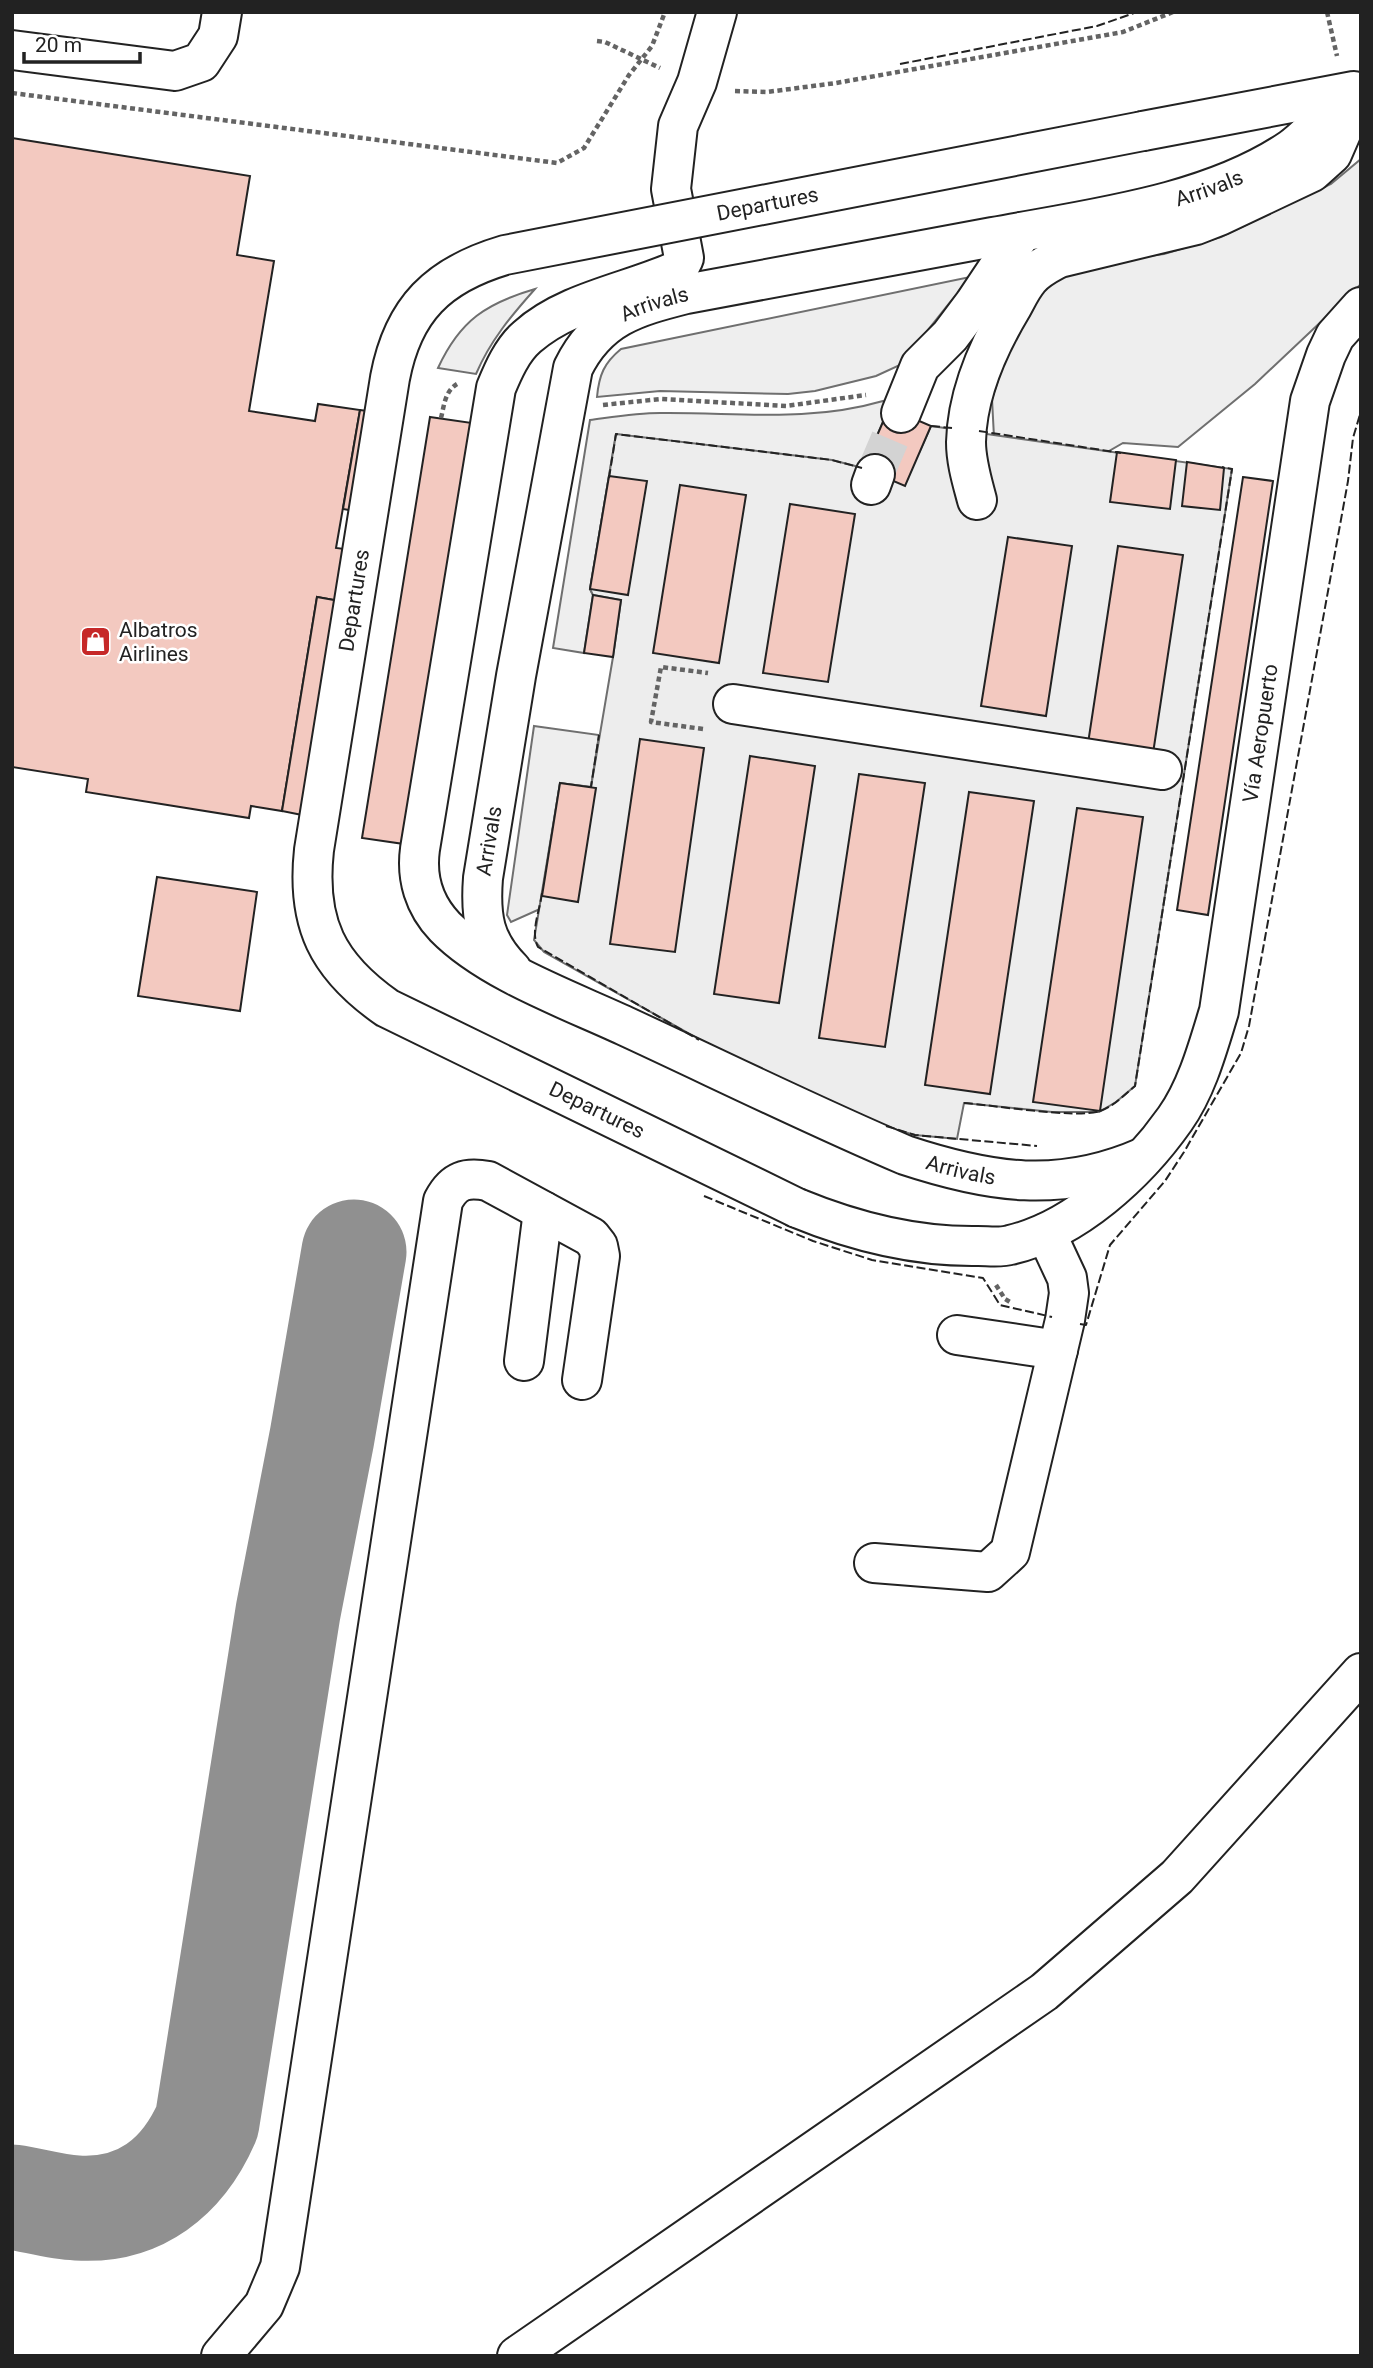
<svg xmlns="http://www.w3.org/2000/svg" width="1373" height="2368" font-family="Roboto,sans-serif">
<rect width="100%" height="100%" fill="#fff"/>
<!-- green -->
<g fill="#eee" stroke="#6f6f6f" stroke-width="2">
<path d="M1361 159V284L1255 384 1178 447 1123 443 1069 474 994 437 992 399 1010 344 1025 312 1050 283 1076 265 1164 254 1221 237 1331 184Z"/>
<path d="M970 277 900 365 876 376 815 391 788 394 660 391 597 397C599 375 604 363 621 349Z"/>
<path d="M535 289C511 316 490 341 476 374L438 368C460 320 487 303 535 289Z"/>
<path d="M883 401 889 408 863 468 616 434 590 589 593 595 584 653 553 648 590 420C613 417 637 413 660 413 737 412 807 423 883 401Z"/>
<path d="M534 726 599 735 591 787 560 783 540 909 511 922 507 915Z"/>
</g>
<!-- parking -->
<path fill="#ededed" stroke="#6f6f6f" stroke-width="2" d="M931 426 1232 469 1135 1086 1116 1102 1099 1112H1052L964 1103 957 1139 915 1135 876 1124 713 1047 544 952 534 940 560 783 591 787 613 657 621 600 593 595 590 589 616 434 832 460 863 468 877 435 919 453Z"/>
<g fill="none" stroke-linecap="round" stroke-linejoin="round">
<!-- taxiway -->
<path stroke="#909090" stroke-width="105" d="M12 2197C33 2200 55 2207 77 2208 140 2212 183 2177 207 2122L288 1612 322 1437 354 1252"/>
</g>
<!-- building -->
<g fill="#f3c9c0" stroke="#222" stroke-width="2">
<path d="M12 138 250 176 237 255 274 261 249 411 315 421 318 404 360 410 336 548 353 550 345 602 317 597 282 811 251 806 249 818 86 792 88 779 12 767Z"/>
<path d="M889 408 931 426 905 486 863 468Z"/>
<path d="M360 410 383 413 366 513 343 509Z"/>
<path d="M430 417 479 424 411 845 362 838Z"/>
<path d="M1117 452 1176 460 1170 509 1110 502Z"/>
<path d="M1187 462 1224 468 1220 510 1182 506Z"/>
<path d="M609 476 647 481 628 595 590 589Z"/>
<path d="M1243 477 1273 481 1208 915 1177 910Z"/>
<path d="M680 485 746 495 719 663 653 653Z"/>
<path d="M790 504 855 514 828 682 763 673Z"/>
<path d="M1008 537 1072 546 1046 716 981 706Z"/>
<path d="M1118 546 1183 555 1152 760 1087 750Z"/>
<path d="M593 595 621 600 613 657 584 653Z"/>
<path d="M317 597 351 603 317 818 282 811Z"/>
<path d="M640 739 704 748 675 952 610 944Z"/>
<path d="M750 756 815 766 779 1003 714 994Z"/>
<path d="M859 774 925 783 885 1047 819 1038Z"/>
<path d="M560 783 596 788 578 902 542 896Z"/>
<path d="M969 792 1034 801 990 1094 925 1085Z"/>
<path d="M1077 808 1143 817 1100 1111 1033 1102Z"/>
<path d="M157 877 257 892 240 1011 138 996Z"/>
</g>
<g fill="none" stroke-linecap="round" stroke-linejoin="round">
<!-- minor-tunnel -->
<path stroke="#d3d3d3" stroke-width="38" stroke-dasharray="38 19" stroke-linecap="butt" d="M875 474 901 413"/>
<defs>
<g id="minor">
<path id="s1" d="M717 12 697 82 678 126 671 189 684 258 678 270C630 292 567 301 527 337 512 350 503 371 496 388L420 849C416 878 424 905 445 927 488 971 569 1000 625 1026 718 1069 811 1115 905 1155 990 1183 1060 1194 1144 1157"/>
<path d="M12 50 175 71 201 62 218 36 222 12"/>
<path d="M1143 131 1354 91"/>
<path d="M901 413 920 366 950 336 974 304 1022 232"/>
<path d="M871 485 875 474"/>
<path d="M977 500C972 481 966 462 966 442 967 394 988 347 1012 307 1017 298 1022 287 1029 279 1037 269 1048 264 1059 258L1196 225 1219 216 1312 172 1332 154 1342 131 1346 95"/>
<path d="M733 704 1162 770"/>
<path id="s2" d="M512 970C484 942 480 917 483 878L516 676 573 368C598 317 635 307 686 294 789 275 891 256 993 237 1089 219 1209 205 1291 149 1312 134 1329 112 1347 93"/>
<path id="s3" d="M797 1208C853 1231 917 1247 978 1246 988 1246 1000 1248 1010 1245 1075 1230 1137 1173 1175 1119 1197 1088 1208 1047 1219 1011L1310 401 1326 355 1335 336 1361 307"/>
<path d="M957 1335 1058 1350"/>
<path d="M524 1361 543 1211"/>
<path d="M874 1563 988 1572 1010 1552 1065 1320 1069 1293 1067 1278 1046 1233"/>
<path d="M221 2356 264 2305 280 2267 443 1201C454 1180 466 1177 488 1181L591 1237 598 1246 600 1256 582 1380"/>
<path d="M517 2356 1044 1992 1177 1877 1361 1673"/>
</g>
</defs>
<!-- minor casing -->
<use href="#minor" stroke="#222" stroke-width="42"/>
<!-- path -->
<g stroke="#646464" stroke-width="4.5" stroke-dasharray="5 3.5" stroke-linecap="butt">
<path d="M1327 12 1337 56"/>
<path d="M597 41 605 42 660 68"/>
<path d="M735 91 767 92 836 83 1123 32 1173 12"/>
<path d="M12 93 557 163 584 148 629 75 652 46 665 12"/>
<path d="M603 405 661 399 786 406 866 395"/>
<path d="M441 418C444 406 445 391 457 384"/>
<path d="M703 729 651 722 661 667 708 673"/>
<path d="M996 1285 1005 1299 1010 1302"/>
</g>
<!-- minor -->
<use href="#minor" stroke="#fff" stroke-width="38"/>
<defs>
<g id="minor-bridge">
<path id="s4" d="M797 1208 387 1008C327 966 306 923 314 850L390 378C403 309 438 275 505 255L1143 131"/>
</g>
</defs>
<!-- minor-bridge casing -->
<use href="#minor-bridge" stroke="#222" stroke-width="42" stroke-linecap="butt"/>
<!-- minor-bridge -->
<use href="#minor-bridge" stroke="#fff" stroke-width="38"/>
<!-- fence -->
<g stroke="#222" stroke-width="2" stroke-dasharray="9 3.5" stroke-linecap="butt">
<path d="M900 64 1097 26 1137 12"/>
<path d="M931 426 952 428"/>
<path d="M979 431 1121 453"/>
<path d="M609 478 616 434 832 460 862 468"/>
<path d="M588 787H591L599 735"/>
<path d="M542 893C540 910 530 932 538 947L699 1040"/>
<path d="M964 1103C992 1105 1077 1119 1100 1111 1113 1107 1124 1095 1135 1086L1232 469 1222 467"/>
<path d="M886 1126 915 1135 1037 1146"/>
<path d="M704 1196 813 1241 872 1260 983 1278 1000 1305 1052 1317"/>
<path d="M1080 1324 1086 1325 1110 1245 1165 1181 1184 1152 1241 1053 1249 1026 1348 481 1353 438 1361 411"/>
</g>
</g>
<!-- icons -->
<defs>
<symbol id="shop-square" viewBox="-11 -11 22 22"><rect x="-9" y="-9" width="18" height="18" rx="4" fill="#c62828" stroke="#fff"/><path d="M-5-2.5h2.3a2.7 3.5 0 0 1 5.4 0H5L5.5 6h-11ZM-1.5-2.5h3a1.5 2.3 0 0 0-3 0Z" fill="#fff"/></symbol>
</defs>
<g fill-rule="evenodd">
<use href="#shop-square" x="78" y="624" width="35" height="35"/>
</g>
<g text-anchor="middle" dominant-baseline="central" stroke-width="5" stroke-linejoin="round" paint-order="stroke">
<!-- street labels -->
<g font-size="21" fill="#222" stroke="#fff">
<text stroke="none"><textPath href="#s2" startOffset="1293">Arrivals</textPath></text>
<text stroke="none"><textPath href="#s4" startOffset="1566">Departures</textPath></text>
<text stroke="none"><textPath href="#s2" startOffset="726">Arrivals</textPath></text>
<text stroke="none"><textPath href="#s4" startOffset="894">Departures</textPath></text>
<text stroke="none"><textPath href="#s3" startOffset="828">Vía Aeropuerto</textPath></text>
<text stroke="none"><textPath href="#s2" startOffset="138">Arrivals</textPath></text>
<text transform="translate(597 1110) rotate(26)">Departures</text>
<text stroke="none"><textPath href="#s1" startOffset="1619">Arrivals</textPath></text>
</g>
<!-- poi labels -->
<g font-size="21" fill="#222" stroke="#fff" text-anchor="start">
<text x="119" y="630">Albatros<tspan x="119" dy="24">Airlines</tspan></text>
</g>
</g>
<!-- border -->
<rect width="1373" height="2368" fill="none" stroke="#222222" stroke-width="28"/>
<!-- scale -->
<path d="M24 52v10h116v-10" fill="none" stroke="#222222" stroke-width="3.5"/>
<text x="35" y="52" font-size="21" fill="#222222" stroke="#ffffff" stroke-width="5" paint-order="stroke">20 m</text>
</svg>
